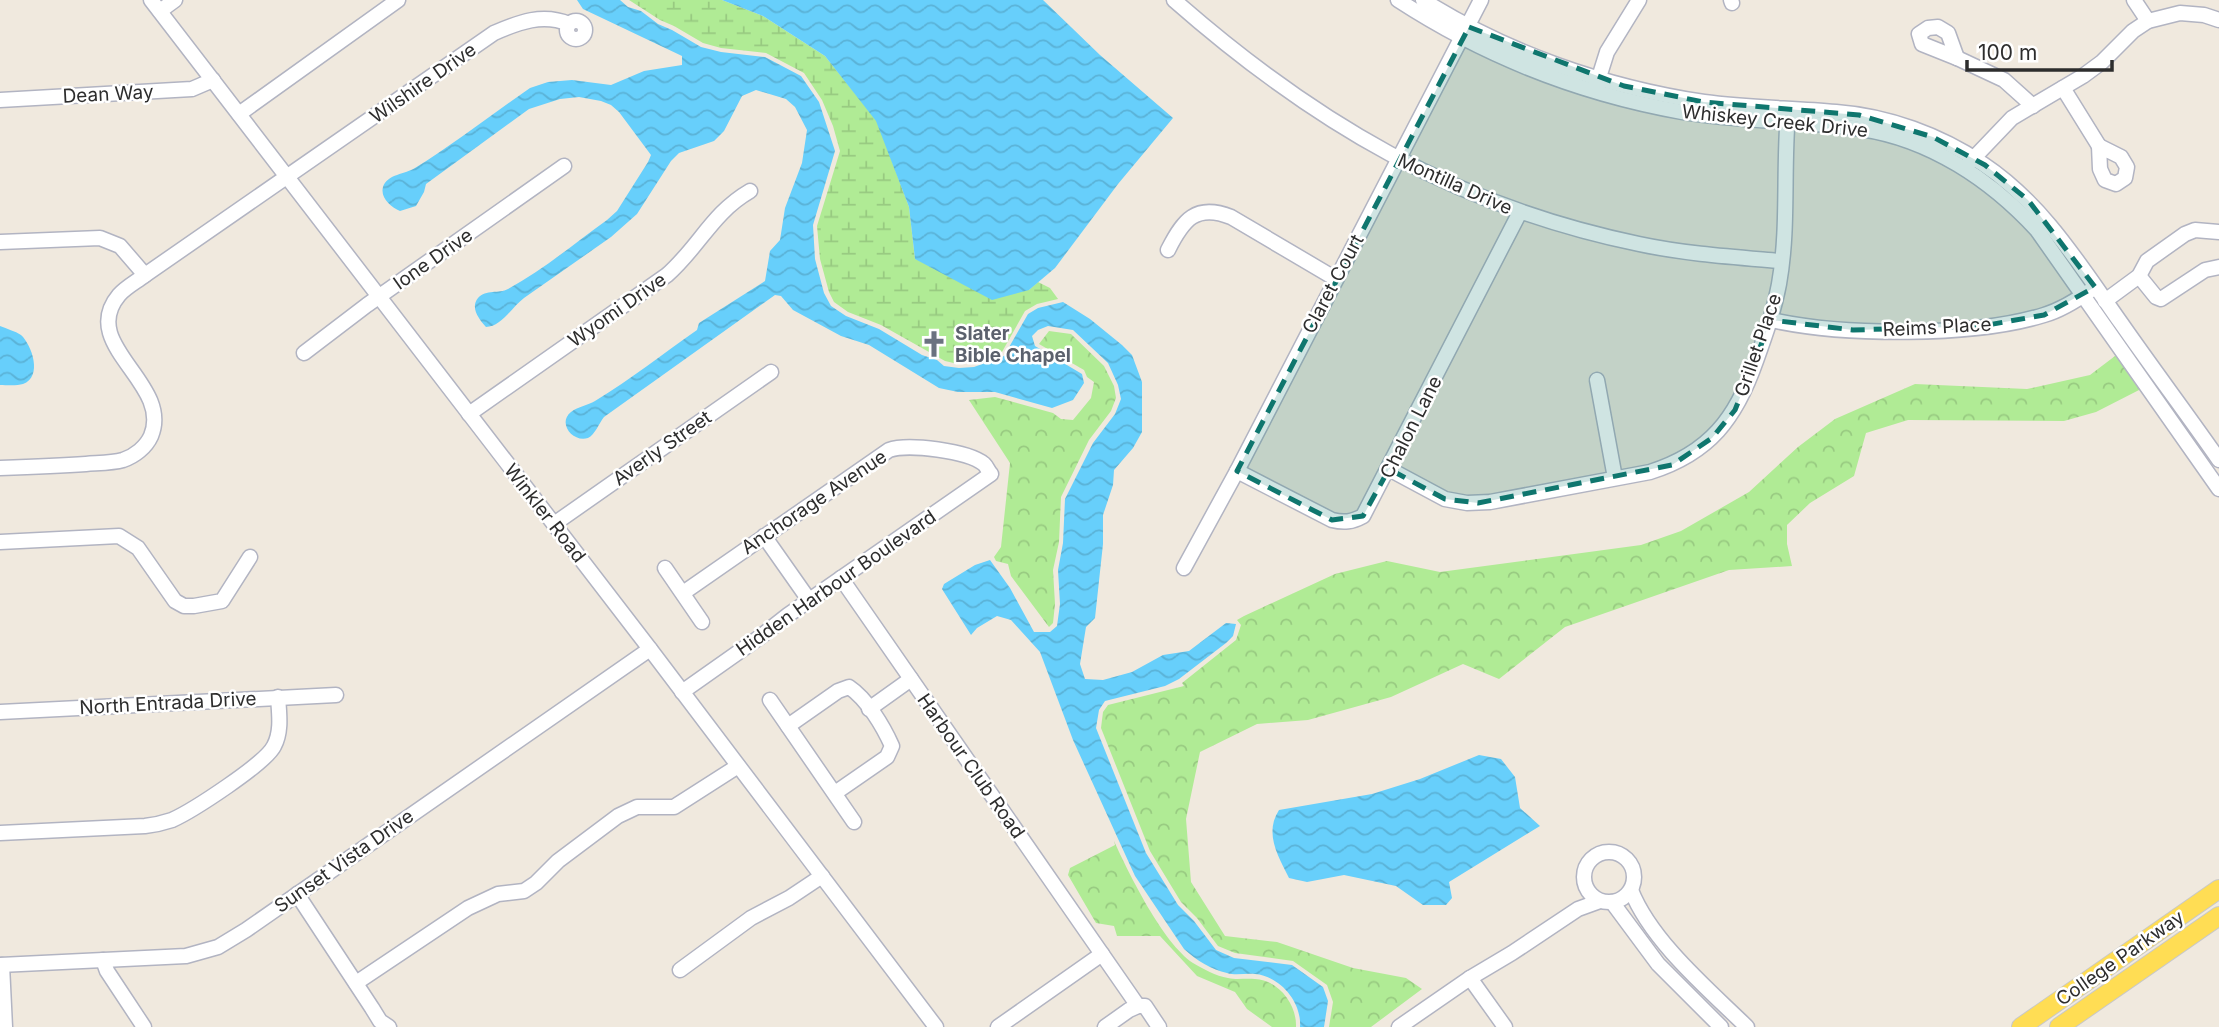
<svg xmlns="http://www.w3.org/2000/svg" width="2219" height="1027" font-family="Inter,sans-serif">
<defs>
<pattern id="forest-crowns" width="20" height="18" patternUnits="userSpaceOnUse" patternTransform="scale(1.75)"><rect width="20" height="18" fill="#b0eb95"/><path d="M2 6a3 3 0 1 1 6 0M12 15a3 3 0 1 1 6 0" fill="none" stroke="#98ca81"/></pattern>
<pattern id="wetland-marsh" width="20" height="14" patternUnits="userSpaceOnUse" patternTransform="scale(1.75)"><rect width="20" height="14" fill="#b0eb95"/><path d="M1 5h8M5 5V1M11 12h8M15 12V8" fill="none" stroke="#98ca81"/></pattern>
<pattern id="water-waves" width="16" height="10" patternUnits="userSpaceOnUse" patternTransform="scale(1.75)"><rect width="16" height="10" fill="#67cffb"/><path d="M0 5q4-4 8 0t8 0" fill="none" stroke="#5ab2d7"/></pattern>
</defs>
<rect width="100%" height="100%" fill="#f0e9de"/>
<!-- forest -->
<g fill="url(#forest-crowns)">
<path d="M1049 331 1071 334 1104 366 1114 386 1116 398 1111 411 1089 440 1061 497 1059 542 1053 570 1055 604 1053 623 1049 627 1011 576 1008 564 996 561 994 557 1001 547 1010 463 969 400 995 397 1053 413 1061 419 1073 420 1091 398 1094 382 1087 377 1084 370 1039 344Z"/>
<path d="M2119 353 2143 388 2096 412 2064 421 1908 420 1866 433 1854 476 1810 503 1787 525V544L1792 566 1729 570 1565 627 1499 679 1463 664 1391 697 1308 720 1257 724 1200 752 1186 819 1191 882 1225 936 1277 942 1353 968 1406 978 1422 989 1371 1027H1329L1333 1002 1327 985 1293 961 1235 953 1218 946 1197 918 1181 902 1150 851 1101 728 1103 712 1108 705 1184 686 1182 683 1236 640 1241 625 1237 620 1244 616 1335 574 1387 561 1440 572 1641 545 1681 531 1749 492 1798 447 1835 419 1915 384 2027 389 2090 375Z"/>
<path d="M1114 841C1129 874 1163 943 1193 963 1203 969 1216 976 1228 978 1237 980 1245 978 1255 979 1278 980 1297 1004 1296 1027H1272L1247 1009 1235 992 1197 976 1160 936H1117L1114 926 1096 923 1068 875 1070 868 1115 845Z"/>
</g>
<!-- wetland -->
<path fill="url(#wetland-marsh)" d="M629 0H722L763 16 825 56 877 121 909 207 915 259 1029 290 1038 282 1050 288 1058 299 1037 304 1025 311 1002 352 972 362 958 364 945 361 881 325 848 312 834 302 829 292 820 259 817 226 840 151 833 126 822 100 804 73 766 53 721 48 703 43 674 26 660 20Z"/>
<!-- water -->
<g fill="url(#water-waves)">
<path d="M577 0H620L628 7 641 11 658 24 672 30 701 47 721 52 765 57 801 76 819 102 835 151 813 225 815 259 824 293 831 306 846 316 879 329 922 355 937 360 944 366 959 368 974 367 1004 356 1028 314 1038 308 1063 302 1090 319 1122 345 1132 355 1142 382V432L1133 448 1114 470 1113 485 1103 515V544L1095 618 1086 627 1080 664 1085 679 1103 680 1132 672 1163 655 1189 651 1226 623 1236 624 1233 636 1226 643 1179 679 1165 686 1105 701 1099 710 1096 728 1146 853 1178 905 1194 921 1216 950 1234 958 1292 965 1323 987 1328 1001 1324 1027H1300C1302 1002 1280 976 1255 974 1245 973 1236 976 1227 973 1212 970 1196 960 1184 949L1135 876 1073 740 1040 652 1011 620 997 616 977 628 971 635 942 589 944 584 975 565 990 560 1010 588 1034 632H1050L1057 626 1060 604 1058 570 1063 543 1065 499 1093 443 1115 414 1121 399 1118 385 1108 363 1073 330 1048 326 1038 330 1032 336 1035 346 1082 374 1084 383 1073 400 1052 408 995 392H958L939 388 869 345 841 336 793 310 781 296 775 295 604 417C599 423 595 435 588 438 573 443 557 423 571 412 577 407 588 405 595 401 630 380 664 353 697 330L699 323 765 281 770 251 780 240 785 208 802 163 807 130 795 107 786 99 756 90 742 96 724 131 714 141 679 153 671 161 637 214 611 237 524 298C512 307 501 327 486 327 479 319 470 308 478 298 486 289 499 294 508 289 543 270 575 243 607 220L617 211 648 162 651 155 619 112 611 105 601 101 579 97 560 99 529 109 426 184 424 192 416 206 400 211C391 207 380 198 383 187 387 174 406 174 415 168 454 144 492 114 530 88L548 82 572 80 611 85 644 71 682 65V56L583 9Z"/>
<path d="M722 0H1043L1100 55 1173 118 1118 184 1055 268 1029 290 992 300 915 259 909 207 876 121 825 56 763 16Z"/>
<path d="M0 326C7 329 15 331 21 335 32 345 43 377 23 384 17 386 6 385 0 385Z"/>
<path d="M1479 755 1501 759 1515 777 1520 808 1540 826 1449 882 1452 898 1446 905H1423L1396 886 1344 875 1307 882 1289 878C1278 856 1264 833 1279 810L1372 794 1420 779Z"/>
</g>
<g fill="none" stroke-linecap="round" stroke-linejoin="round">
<defs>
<g id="minor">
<path d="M151 0 650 649 936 1027"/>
<path d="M1174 0C1314 123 1455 206 1639 244 1686 254 1734 257 1781 261"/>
<path d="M1398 0C1484 56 1581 94 1682 112 1741 122 1802 120 1861 129 1930 139 1991 180 2037 230L2219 489"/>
<path d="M1423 0C1507 53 1605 87 1704 102 1748 108 1792 108 1836 112 1888 116 1940 135 1983 164 2043 204 2080 265 2121 323 2153 369 2187 414 2219 460"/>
<path d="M1731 0 1732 3"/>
<path d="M2134 0 2148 21"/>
<path d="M160 11 175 0"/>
<circle cx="576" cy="30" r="9"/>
<path d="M1938 27 1948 33 1957 58 1922 44 1919 34 1928 28Z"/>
<path d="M1957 58 2004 80 2033 106"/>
<path d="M1596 87 1607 52 1639 0"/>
<path d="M2063 88 2099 146"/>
<path d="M0 100 192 89 213 80"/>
<path d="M239 114 398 0"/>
<path d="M2099 146 2121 157 2127 167 2125 178 2116 184 2105 180 2100 169Z"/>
<path d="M1969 163 2012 118 2083 76 2102 62 2133 31 2148 21 2180 13 2204 15 2219 20"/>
<path d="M0 242 100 238 120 246 145 275"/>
<path d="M1168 250C1183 220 1196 203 1231 217L1336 279"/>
<path d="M2139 276 2156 297 2161 299 2205 270 2219 267"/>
<path d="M2105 301 2139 276 2147 261 2185 234 2195 230 2219 232"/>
<path d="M1771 320C1844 336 1973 337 2044 315 2061 310 2077 300 2091 290"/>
<path d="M304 353 367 305 564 166"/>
<path d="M1597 380 1615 478"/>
<path d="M469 414 667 275C699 247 712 213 750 191"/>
<path d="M0 468C29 467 57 466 86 464 98 463 112 463 123 460 135 456 146 447 151 436 173 383 77 345 119 295 126 287 136 282 145 275L494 33C519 22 543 13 569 24"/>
<path d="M1389 469 1445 499 1467 503 1490 502 1650 472C1710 453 1736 418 1756 361 1765 336 1774 311 1779 284 1789 228 1783 170 1788 114"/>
<path d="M1237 471 1332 520C1344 523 1352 522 1363 516L1520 212"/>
<path d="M554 524 771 372"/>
<path d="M764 536 809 600"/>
<path d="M0 542 119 536 138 548 175 601 184 606H194L222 601 250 557"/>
<path d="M665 568 702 622"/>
<path d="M1184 568 1237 471 1481 0"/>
<path d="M841 578 1138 1006"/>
<path d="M682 692 760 637 788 615 991 474C988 471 987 467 984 464 968 451 908 443 889 450L683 593"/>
<path d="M770 700 854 822"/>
<path d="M869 709 911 679"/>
<path d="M0 712 336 695"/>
<path d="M788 726 838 691 849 687C867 699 883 726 892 746L887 757 835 793"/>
<path d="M0 833 145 826C154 825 163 823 172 820 192 811 265 764 274 746 282 731 279 713 278 697"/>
<circle cx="1609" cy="877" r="25"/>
<path d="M1631 890C1651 941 1708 989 1747 1027"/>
<path d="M297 894 372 1008 380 1021 389 1027"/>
<path d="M1612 902 1658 964 1721 1027"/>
<path d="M103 960 107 971 144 1027"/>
<path d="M0 965 186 956 218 947 246 930 650 649"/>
<path d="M2 965 5 1027"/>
<path d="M680 970 751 918 789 898 822 876"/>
<path d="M1470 978 1505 1027"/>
<path d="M356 983 468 908 498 894 524 891 536 883 558 861 618 816 637 807H674L738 766"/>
<path d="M998 1027 1102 954"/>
<path d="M1105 1027 1129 1010 1138 1006H1145L1159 1027"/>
<path d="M1399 1027 1470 978 1512 953 1578 909 1600 901"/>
</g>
<g id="major">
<path d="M2021 1027 2219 889"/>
<path d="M2059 1027 2219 916"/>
</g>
</defs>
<!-- minor casing -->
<use href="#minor" stroke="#b2b4c2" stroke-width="17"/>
<!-- major casing -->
<use href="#major" stroke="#c8c8c8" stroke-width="20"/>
<!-- minor -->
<use href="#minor" stroke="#fff" stroke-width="14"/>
<!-- major -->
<use href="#major" stroke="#ffdd54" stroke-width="18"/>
</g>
<!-- marked area -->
<path fill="#0f766e" fill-opacity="0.2" stroke="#0f766e" stroke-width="5" stroke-dasharray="14 9" stroke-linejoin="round" d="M1469 27 1624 86 1704 102 1859 115 1933 137 1985 165 2028 200 2095 287 2044 315 1982 326 1853 330 1771 320 1735 410 1712 438 1672 465 1478 503 1445 499 1389 469 1363 516 1332 520 1237 471Z"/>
<!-- icons -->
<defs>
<symbol id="church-bare" viewBox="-9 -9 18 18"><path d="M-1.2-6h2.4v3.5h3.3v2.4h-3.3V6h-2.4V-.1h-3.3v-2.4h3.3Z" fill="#6b7280" stroke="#fff" stroke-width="2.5" paint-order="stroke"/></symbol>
</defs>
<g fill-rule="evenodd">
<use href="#church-bare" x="915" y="325" width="38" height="38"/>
</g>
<g text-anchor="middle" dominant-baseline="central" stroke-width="5" stroke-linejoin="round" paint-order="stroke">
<!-- street labels -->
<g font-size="19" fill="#2d2d2d" stroke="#fff">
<text transform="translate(423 83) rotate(-35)">Wilshire Drive</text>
<text transform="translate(108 94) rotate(-3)">Dean Way</text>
<text transform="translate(1775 121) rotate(6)">Whiskey Creek Drive</text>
<text transform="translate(1455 184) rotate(24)">Montilla Drive</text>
<text transform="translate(433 259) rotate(-35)">Ione Drive</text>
<text transform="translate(1333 284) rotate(-62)">Claret Court</text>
<text transform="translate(617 310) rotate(-35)">Wyomi Drive</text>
<text transform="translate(1937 327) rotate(-3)">Reims Place</text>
<text transform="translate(1758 345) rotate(-71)">Grillet Place</text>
<text transform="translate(1411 427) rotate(-63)">Chalon Lane</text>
<text transform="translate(662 448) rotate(-35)">Averly Street</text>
<text transform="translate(814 502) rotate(-34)">Anchorage Avenue</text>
<text transform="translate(545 513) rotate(52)">Winkler Road</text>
<text transform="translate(836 583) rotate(-35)">Hidden Harbour Boulevard</text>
<text transform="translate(168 703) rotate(-3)">North Entrada Drive</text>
<text transform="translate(971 766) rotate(55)">Harbour Club Road</text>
<text transform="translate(344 861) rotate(-35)">Sunset Vista Drive</text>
<text transform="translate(2120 958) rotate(-35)">College Parkway</text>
</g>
<!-- worship labels -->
<g font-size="19" font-weight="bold" fill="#5b616d" stroke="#fff" text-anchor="start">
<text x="955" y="333">Slater<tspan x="955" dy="22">Bible Chapel</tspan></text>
</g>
</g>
<!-- scale -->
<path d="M1967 60v10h145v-10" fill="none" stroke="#2d2d2d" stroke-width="3.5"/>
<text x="1978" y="60" font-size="21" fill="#2d2d2d" stroke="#ffffff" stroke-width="5" paint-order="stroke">100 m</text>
</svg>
